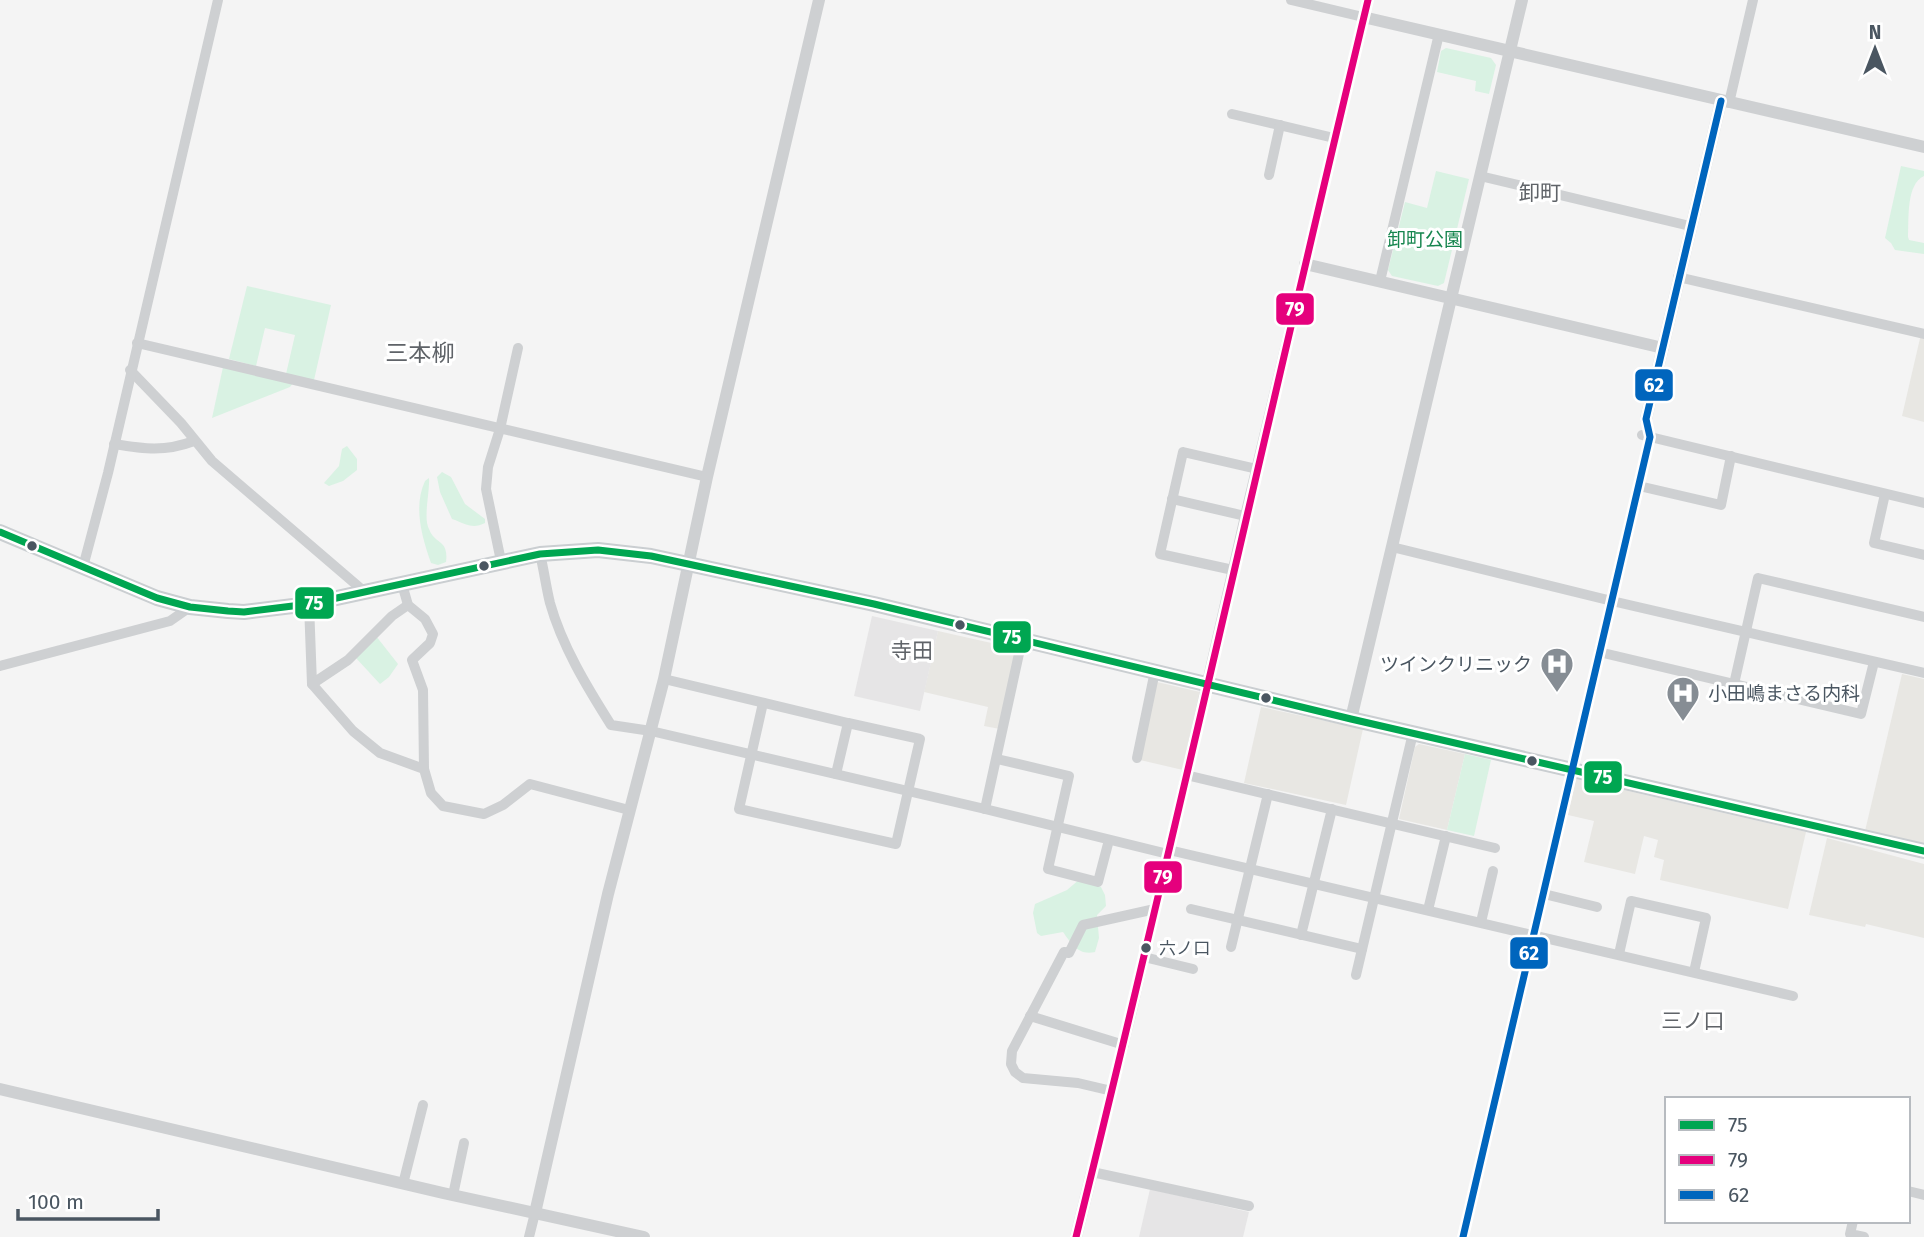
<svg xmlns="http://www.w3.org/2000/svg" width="1924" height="1237" font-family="'Fira Sans','Noto Sans JP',sans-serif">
<rect width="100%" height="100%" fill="#f4f4f4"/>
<!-- commercial -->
<g fill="#e8e7e3">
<path d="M1921 334H1924V422L1902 416Z"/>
<path d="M938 631 1018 649 1000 729 984 726 988 707 924 692Z"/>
<path d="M1902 674 1924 679V844L1865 831Z"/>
<path d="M1157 682 1200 692 1183 770 1140 760Z"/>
<path d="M1261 707 1363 729 1346 805 1244 783Z"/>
<path d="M1419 744 1465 754 1447 830 1399 819 1415 747Z"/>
<path d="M1576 779 1806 832 1788 909 1660 880 1664 860 1654 857 1658 840 1644 836 1635 874 1584 862 1594 821 1568 815Z"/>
<path d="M1827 838 1924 864V938L1866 924 1865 927 1809 915Z"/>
</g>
<!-- education -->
<g fill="#e6e5e6">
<path d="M872 616 938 631 920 711 854 696Z"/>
<path d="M1150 1189 1249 1212 1243 1237H1139Z"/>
</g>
<!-- green -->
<g fill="#d9f2e3">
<path d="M1446 48 1491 58 1496 65 1489 94 1475 91 1476 81 1437 72 1441 51Z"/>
<path d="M1901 166 1924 171V176C1906 184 1909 219 1908 237L1909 240 1924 243V254L1895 250 1891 243 1885 238Z"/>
<path d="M1436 171 1469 179 1444 283 1438 286 1392 276 1388 270 1405 202 1427 208Z"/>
<path d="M247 286 331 305 314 380 286 374 295 335 265 328 256 366 229 359Z"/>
<path d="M223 367 293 383 290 387 212 418Z"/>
<path d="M347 446 357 459V470L343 481 329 486 324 483 339 466 342 449Z"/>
<path d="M442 472 451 477 465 504 485 519V523C472 530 464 523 452 519L440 492 437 477Z"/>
<path d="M429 478C430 492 423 518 429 529 435 545 449 539 446 562L438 565 431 563C422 537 413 507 425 481Z"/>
<path d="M376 636 398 664 389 677 380 684 356 658Z"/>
<path d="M1465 754 1491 760 1474 836 1447 830Z"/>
<path d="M1080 879 1101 887 1105 895 1106 906 1097 915 1099 938 1095 952C1078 956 1071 943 1063 932L1041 936 1037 933 1033 913 1035 904 1067 890Z"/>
</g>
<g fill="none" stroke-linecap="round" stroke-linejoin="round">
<!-- minor -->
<g stroke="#ced0d2" stroke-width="10">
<path d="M1291 0 1363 17"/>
<path d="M1729 103 1753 0"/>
<path d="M1232 114 1334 138"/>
<path d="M1269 175 1280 125"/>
<path d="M1480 176 1690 226"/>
<path d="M1678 277 1924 334"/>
<path d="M1380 281 1439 34"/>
<path d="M137 343 707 477"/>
<path d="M130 370 181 423 212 461 366 593"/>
<path d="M1642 435 1924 503"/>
<path d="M114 444C144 449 165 452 194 441"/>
<path d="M1639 486 1721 505 1731 456"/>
<path d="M1885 494 1874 543 1924 555"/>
<path d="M1172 499 1245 516"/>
<path d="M1392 547 1612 601 1924 673"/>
<path d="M540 554C544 570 546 587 550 603 562 646 587 687 611 725L651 731 985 809 1168 854"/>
<path d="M501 561 486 489 488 467 500 429 518 348"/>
<path d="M83 567 108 473 218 0"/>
<path d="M1233 570 1160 554 1183 452 1257 469"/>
<path d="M402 584 408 605 425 619 433 634 430 643 412 660 423 690 424 769"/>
<path d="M309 604 312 684 353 731 380 753 424 769 431 793 443 806 484 814 503 805 530 784 629 810"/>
<path d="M1599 652 1861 714 1874 662"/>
<path d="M0 666 170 621 190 607"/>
<path d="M664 679 848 723"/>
<path d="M312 684 348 660 392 616 408 605"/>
<path d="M1734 684 1758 578 1924 617"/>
<path d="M763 703 739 809 896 844 920 739 848 723 836 774"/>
<path d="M1137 758 1155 671"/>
<path d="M997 759 1069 776 1048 869 1098 882 1109 840"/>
<path d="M1186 775 1495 848"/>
<path d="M985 809 1022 640"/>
<path d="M1169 850 1793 996"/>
<path d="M1544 894 1597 907"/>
<path d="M1191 909 1362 949"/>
<path d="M1428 910 1446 836"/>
<path d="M1481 922 1493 871"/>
<path d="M1301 935 1332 809"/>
<path d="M1231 947 1268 794"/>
<path d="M1619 954 1631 901 1706 918 1694 972"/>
<path d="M1144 957 1193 969"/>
<path d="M1356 975 1413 733"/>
<path d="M1030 1016 1124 1045"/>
<path d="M1112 1091 1078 1083 1023 1078 1015 1072 1011 1064 1012 1051 1064 952 1069 953 1083 925 1155 909"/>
<path d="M403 1184 423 1105"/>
<path d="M1908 1191 1924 1195"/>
<path d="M453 1195 464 1143"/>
<path d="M1249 1206 1092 1172 1132 1011 1245 516 1368 0"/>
<path d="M1853 1221 1850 1234 1864 1237"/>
<path d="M529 1237 535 1213"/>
<path d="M1463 1237 1650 437 1646 419"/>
</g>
<!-- tertiary -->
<g stroke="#ced0d2" stroke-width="12">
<path d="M1363 17 1924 147"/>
<path d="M1305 264 1663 348"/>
<path d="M1646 419 1721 101"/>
<path d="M1351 719 1522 0"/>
<path d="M0 1089 443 1193 644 1237"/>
<path d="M535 1213 608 894 664 679 707 477 819 0"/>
<path d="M1076 1237 1092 1172"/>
</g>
<!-- primary -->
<path stroke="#caced1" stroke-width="16" d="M0 532 157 598 190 607 228 611 244 612 309 604 540 554 598 550 651 556 874 604 1351 719 1924 851"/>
<defs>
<path id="bus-1" d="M0 532 157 598 190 607 228 611 244 612 309 604 540 554 598 550 651 556 874 604 1351 719 1924 851"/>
<path id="bus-2" d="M1076 1237C1178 826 1269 412 1368 0"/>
<path id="bus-3" d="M1463 1237 1650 437 1646 419 1721 101"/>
</defs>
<!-- bus-1 casing -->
<use href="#bus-1" stroke="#fff" stroke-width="12"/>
<!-- bus-2 casing -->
<use href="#bus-2" stroke="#fff" stroke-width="12"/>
<!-- bus-3 casing -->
<use href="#bus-3" stroke="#fff" stroke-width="12"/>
<!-- bus-1 -->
<use href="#bus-1" stroke="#00a651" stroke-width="7"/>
<!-- bus-2 -->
<use href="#bus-2" stroke="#e5007d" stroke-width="7"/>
<!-- bus-3 -->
<use href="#bus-3" stroke="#0065bd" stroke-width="7"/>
</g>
<!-- icons -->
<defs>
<symbol id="hospital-pin" viewBox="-11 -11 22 30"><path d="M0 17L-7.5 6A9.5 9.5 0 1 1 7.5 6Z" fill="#868d94" stroke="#fff"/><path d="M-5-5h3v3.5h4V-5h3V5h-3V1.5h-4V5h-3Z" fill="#fff"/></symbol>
</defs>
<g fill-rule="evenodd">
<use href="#hospital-pin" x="1538" y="645" width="38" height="52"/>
<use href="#hospital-pin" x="1664" y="674" width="38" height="52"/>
</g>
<!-- markers -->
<g fill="#4a5661" stroke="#fff" stroke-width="2.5">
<circle cx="32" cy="546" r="6"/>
<circle cx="484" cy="566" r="6"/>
<circle cx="960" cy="625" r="6"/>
<circle cx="1266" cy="698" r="6"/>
<circle cx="1532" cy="761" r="6"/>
<circle cx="1146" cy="948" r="6"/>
</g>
<g text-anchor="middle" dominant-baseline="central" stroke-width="6" stroke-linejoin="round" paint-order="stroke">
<!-- bus labels -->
<g font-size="17" fill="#4a5661" stroke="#fff" text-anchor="start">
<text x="1159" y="948">六ノ口</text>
</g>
<!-- park labels -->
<g font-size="19" fill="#17864f" stroke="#fff">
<text x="1425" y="239">卸町公園</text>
</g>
<!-- poi labels -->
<g font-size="19" fill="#4a5661" stroke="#fff" text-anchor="end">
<text x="1532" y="664">ツインクリニック</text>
<text x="1708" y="693" text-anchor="start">小田嶋まさる内科</text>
</g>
<!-- neighbourhood labels -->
<g font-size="21" fill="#5f6368" stroke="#fff">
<text x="1540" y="193">卸町</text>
<text x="912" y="651">寺田</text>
<text x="1693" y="1021">三ノ口</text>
</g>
<!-- quarter labels -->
<g font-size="23" fill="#5f6368" stroke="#fff">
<text x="420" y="353">三本柳</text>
</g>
</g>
<g stroke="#fff" stroke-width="2.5">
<rect x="1275" y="292" width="40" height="34" rx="7" fill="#e5007d"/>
<rect x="1634" y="368" width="40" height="34" rx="7" fill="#0065bd"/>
<rect x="294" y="586" width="41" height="34" rx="7" fill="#00a651"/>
<rect x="992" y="620" width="40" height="34" rx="7" fill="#00a651"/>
<rect x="1583" y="760" width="40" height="34" rx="7" fill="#00a651"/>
<rect x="1143" y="860" width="40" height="34" rx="7" fill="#e5007d"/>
<rect x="1509" y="936" width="40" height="34" rx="7" fill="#0065bd"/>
</g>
<g font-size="19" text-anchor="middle" font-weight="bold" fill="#fff">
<text x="1295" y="316">79</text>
<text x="1654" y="392">62</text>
<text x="314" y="610">75</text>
<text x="1012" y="644">75</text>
<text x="1603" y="784">75</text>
<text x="1163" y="884">79</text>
<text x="1529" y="960">62</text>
</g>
<!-- legend -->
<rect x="1665" y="1097" width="245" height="126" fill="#ffffff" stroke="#b7bbc0" stroke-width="2"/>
<rect x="1679" y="1120" width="35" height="10" fill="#00a651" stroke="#b7bbc0" stroke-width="2"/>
<text x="1728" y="1132" font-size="21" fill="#4a5661">75</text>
<rect x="1679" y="1155" width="35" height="10" fill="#e5007d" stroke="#b7bbc0" stroke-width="2"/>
<text x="1728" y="1167" font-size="21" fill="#4a5661">79</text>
<rect x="1679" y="1190" width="35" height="10" fill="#0065bd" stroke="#b7bbc0" stroke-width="2"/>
<text x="1728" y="1202" font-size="21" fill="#4a5661">62</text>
<!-- north arrow -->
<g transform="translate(1875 49)" stroke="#ffffff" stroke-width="5" paint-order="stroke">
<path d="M0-5L12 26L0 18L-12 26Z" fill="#4a5661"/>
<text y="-10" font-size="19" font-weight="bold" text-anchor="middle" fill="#4a5661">N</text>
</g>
<!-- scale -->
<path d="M18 1209v10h140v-10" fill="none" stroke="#4a5661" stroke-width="3.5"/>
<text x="28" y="1209" font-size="21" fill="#4a5661" stroke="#ffffff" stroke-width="5" paint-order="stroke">100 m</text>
</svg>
